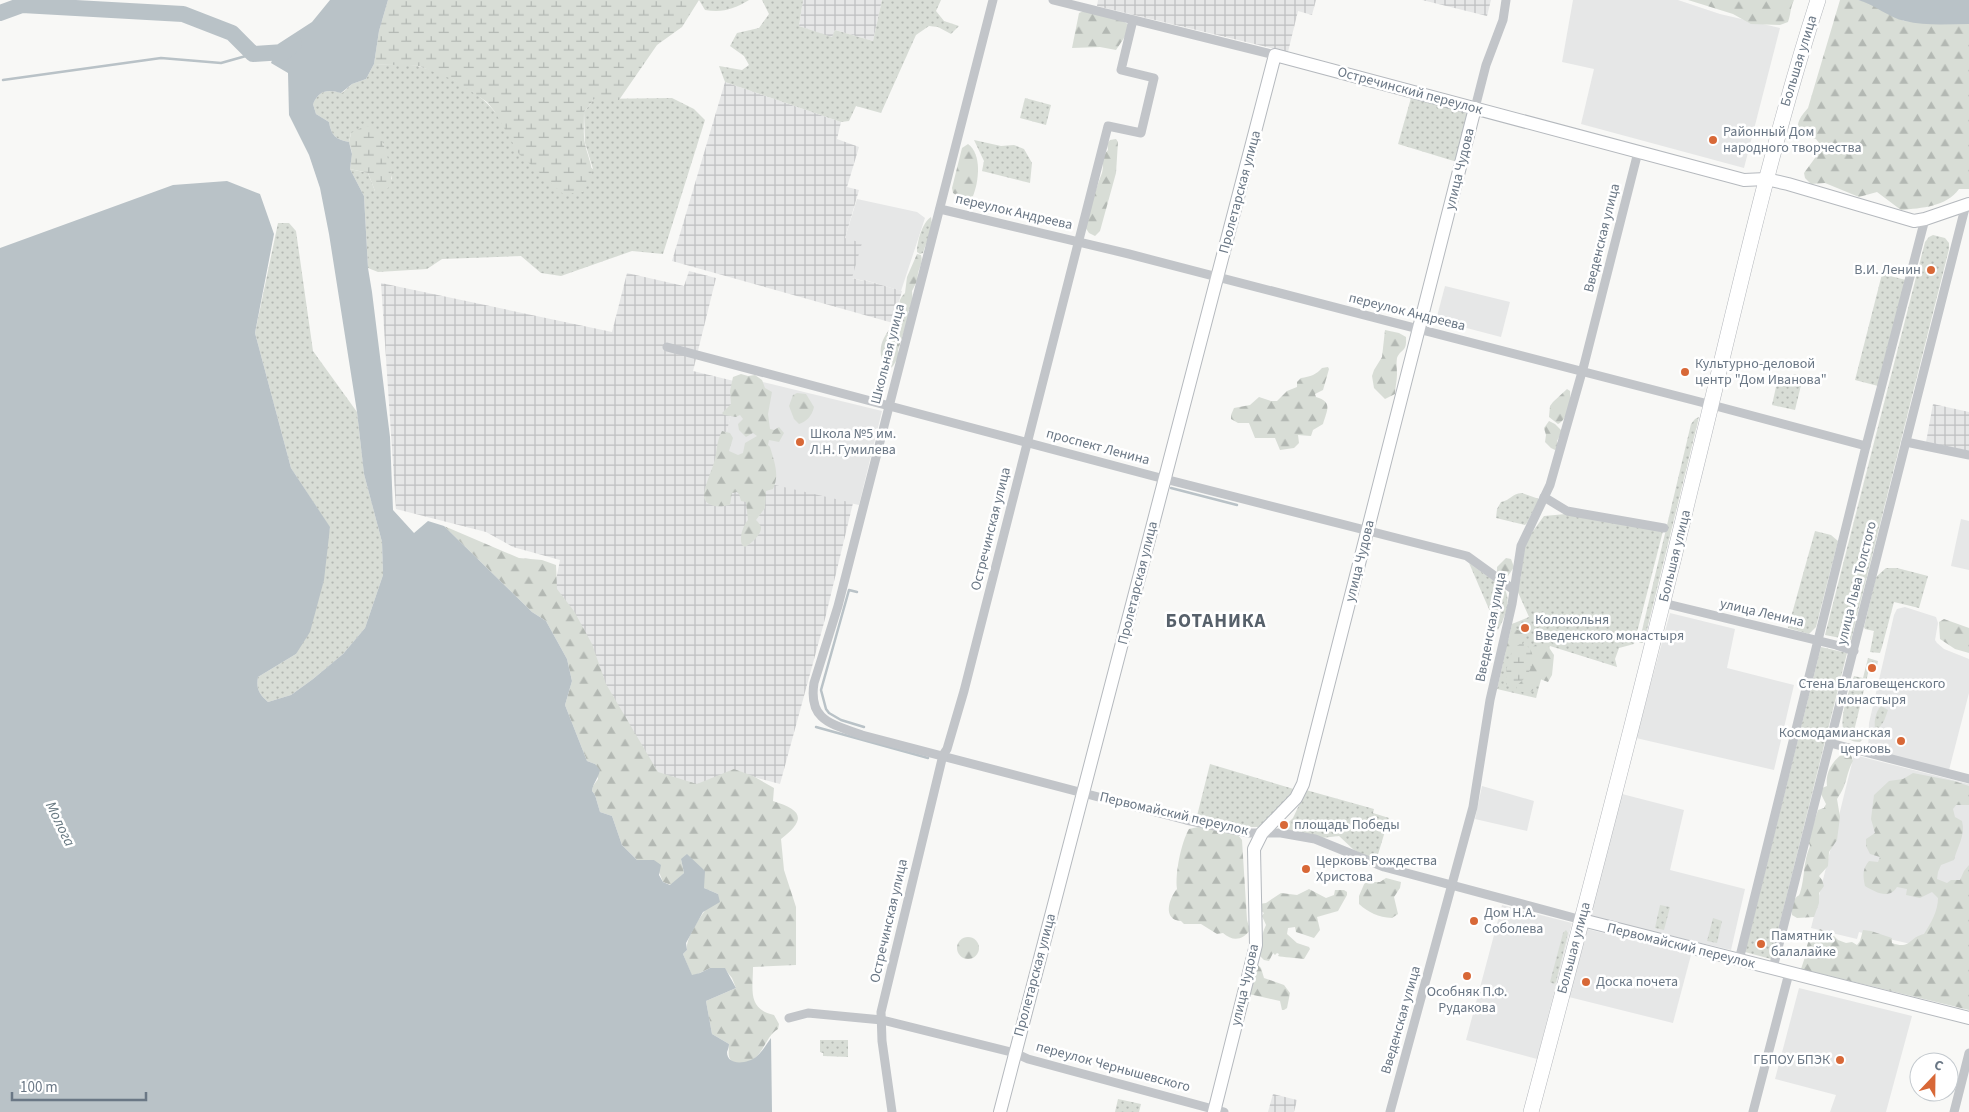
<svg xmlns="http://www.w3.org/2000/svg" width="1969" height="1112" font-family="'Source Sans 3',sans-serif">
<defs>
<pattern id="industrial-grid" width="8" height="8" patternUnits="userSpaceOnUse" patternTransform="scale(1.25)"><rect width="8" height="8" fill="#e6e7e7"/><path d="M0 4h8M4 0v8" fill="none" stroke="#bec0c1"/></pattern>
<pattern id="green-dots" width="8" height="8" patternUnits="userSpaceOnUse" patternTransform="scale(1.25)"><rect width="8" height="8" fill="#d8ddd6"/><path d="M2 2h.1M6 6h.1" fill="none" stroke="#b3b8b3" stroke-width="1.8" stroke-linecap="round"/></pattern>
<pattern id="forest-firs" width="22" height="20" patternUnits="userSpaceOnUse" patternTransform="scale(1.25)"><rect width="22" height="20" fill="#d8ddd6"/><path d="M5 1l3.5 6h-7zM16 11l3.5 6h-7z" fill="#b3b8b3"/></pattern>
<pattern id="wetland-marsh" width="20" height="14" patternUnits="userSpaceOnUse" patternTransform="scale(1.25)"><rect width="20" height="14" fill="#d8ddd6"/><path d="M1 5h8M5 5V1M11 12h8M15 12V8" fill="none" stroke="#b3b8b3"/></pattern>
</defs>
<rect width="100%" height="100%" fill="#f8f8f6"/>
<!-- built -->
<g fill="#e6e7e7">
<path d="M1573 0H1678L1720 14 1780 28 1744 168 1581 124 1594 69 1562 62Z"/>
<path d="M857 199 917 212 925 218 901 291 865 280 864 281 852 278 845 238Z"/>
<path d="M1445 286 1510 302 1501 337 1436 320Z"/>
<path d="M739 376 882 411 859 505 718 473Z"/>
<path d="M1961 519 1969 521V570L1951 566Z"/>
<path d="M1905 607 1936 617 1938 623 1935 640 1937 643 1944 649 1969 659V693L1948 774 1868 753 1869 723 1894 615 1897 609Z"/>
<path d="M1670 613 1735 629 1727 668 1794 685 1774 770 1636 738Z"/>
<path d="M1854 755 1969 784V935L1915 945 1859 932 1857 939 1811 928Z"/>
<path d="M1482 786 1534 801 1527 831 1475 819Z"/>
<path d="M1622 794 1684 810 1670 870 1745 889 1731 950 1590 917Z"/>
<path d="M1502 905 1572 923 1537 1059 1466 1040Z"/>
<path d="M1587 929 1691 955 1673 1023 1569 997Z"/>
<path d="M1799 988 1912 1016 1886 1112H1830L1836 1095 1775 1079Z"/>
</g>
<!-- industrial -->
<g fill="url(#industrial-grid)">
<path d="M803 0H882L873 41 835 30 832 38 799 26Z"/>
<path d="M1098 0H1316L1312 15 1298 11 1288 52 1097 6Z"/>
<path d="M1422 0H1491L1487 16Z"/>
<path d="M725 82 841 122 837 139 859 147 847 187 859 190 845 238 862 243 852 278 863 281 864 280 902 291 893 323 672 261Z"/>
<path d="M689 271 716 278 693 371 738 382 718 472 853 503 825 619 780 784 739 773 692 787 655 775 554 590 560 560 513 547 486 532 396 509 381 283 612 332 627 273 684 286Z"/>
<path d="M1933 404 1969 412V451L1926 442Z"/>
<path d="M1273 1094 1297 1100 1294 1112H1268Z"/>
</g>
<!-- green -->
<g fill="url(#green-dots)">
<path d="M699 0H749C734 9 723 13 705 10Z"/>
<path d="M762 0H803L799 26 832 37 835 30 873 41 882 0H941L936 11 944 21 959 26 951 34 938 27 929 26 916 35 881 113 856 106 849 121 841 122 725 82 719 66 742 70 749 65 744 56 730 46 737 33 759 28 769 14Z"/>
<path d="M374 64C389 65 407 63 421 67 448 74 477 90 495 112L593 169 585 143 584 112 594 99 672 98 694 109 705 120 663 254 632 251 561 276 541 273 521 256 442 259 427 269 378 272 368 268 364 196 350 169 368 173 375 191 392 179 383 143 351 133 349 142C336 140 331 135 329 122L316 114 313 104C319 90 328 89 342 93L352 84 366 79Z"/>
<path d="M1025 98 1051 105 1046 125 1020 118Z"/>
<path d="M1411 98 1459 110 1467 114 1468 121 1457 162 1398 144Z"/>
<path d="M974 140 1001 146 1014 145 1024 149 1032 163 1030 183 982 171 984 161Z"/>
<path d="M931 217C934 228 926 242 923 253L920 254 917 252C917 242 922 223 931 217Z"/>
<path d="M278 223H289L296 231 313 351 357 412 364 474 382 542 383 575 365 628 343 654 313 679 291 695 268 702C259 694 256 689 258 677L296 654 330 528 291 468 255 333Z"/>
<path d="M1933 235 1945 238 1949 243V249L1851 640 1825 635 1925 242 1929 237Z"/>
<path d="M1882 274 1906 280 1878 386 1855 380Z"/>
<path d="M1794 374 1803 377 1795 410 1772 405 1776 387Z"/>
<path d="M1699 417 1645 638 1643 643H1639L1691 424 1695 419Z"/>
<path d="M1522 493 1539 499 1527 523 1525 525 1496 518 1497 509 1501 502C1511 500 1511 494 1522 493Z"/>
<path d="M1566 514 1663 531 1634 644 1619 648 1615 659 1617 667 1550 646 1536 698 1497 689 1512 624 1529 617 1517 590 1521 576 1520 561 1528 538 1544 516Z"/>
<path d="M1815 531 1831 535 1838 541 1816 627 1809 634 1788 628Z"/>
<path d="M1469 563 1504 588C1512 601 1505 617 1498 630Z"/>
<path d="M1886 568H1897L1928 576 1919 608 1894 602 1882 647 1880 653 1870 652 1874 631 1865 629 1864 627 1876 577Z"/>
<path d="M1821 647 1847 653 1771 959 1745 952Z"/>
<path d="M1868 658 1878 661 1877 666 1870 665 1854 731H1850V734L1854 737 1857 736 1863 738V739L1860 742C1828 742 1849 692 1854 676L1863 678Z"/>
<path d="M1881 706 1888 710 1884 721 1876 732C1873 725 1875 712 1881 706Z"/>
<path d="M1210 764 1297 790C1289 798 1274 819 1265 824 1252 833 1212 820 1197 816Z"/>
<path d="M1306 790 1374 809 1373 813 1389 818 1376 861 1354 850 1339 836 1321 838 1285 830V826L1293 818Z"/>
<path d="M1660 905 1670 907 1664 930 1655 928Z"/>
<path d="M1713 918 1722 921 1717 943 1707 941Z"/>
<path d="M1566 930 1568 933 1556 982 1554 984 1550 982 1563 933Z"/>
<path d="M820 1040H848V1057L823 1056V1053L820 1052Z"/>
<path d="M1118 1099 1141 1104 1139 1112H1115Z"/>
</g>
<!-- forest -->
<g fill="url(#forest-firs)">
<path d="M1688 0H1794C1790 8 1791 14 1788 22L1780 25 1751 24 1733 14Z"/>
<path d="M1840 0H1858L1867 2 1904 21 1942 24H1969V189H1959C1946 207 1922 208 1901 210L1877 192 1859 197 1825 183 1811 184 1805 178 1804 173 1815 158 1816 150 1819 143 1816 139 1798 134C1796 122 1801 116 1808 108Z"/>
<path d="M1086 10 1115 17 1128 24 1126 35 1116 50 1100 47 1072 48 1079 13Z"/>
<path d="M1116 139 1118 142 1116 173 1100 231 1095 236 1089 233 1085 227C1091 209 1095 190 1102 173 1105 163 1099 160 1108 150L1107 144 1110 140Z"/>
<path d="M968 144C982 154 979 181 973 196L962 199 953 193 952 188 962 148Z"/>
<path d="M917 254 921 255C924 264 916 271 918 279L912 291 913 304 908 312 909 316 898 350 899 356 893 366 889 370 885 368C873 341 889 335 898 314 902 307 895 303 905 293L907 277Z"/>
<path d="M1385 330 1399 333 1406 337C1407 353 1401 348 1397 358 1396 364 1397 369 1397 374 1397 381 1395 388 1395 394L1385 399 1374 388 1372 376 1374 370 1382 357Z"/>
<path d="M1328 367 1329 369 1323 390 1315 394 1316 397C1333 402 1327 410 1323 424L1313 430 1311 436 1298 435 1299 443 1294 448 1280 450 1275 438H1255L1249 423H1238L1231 419V415L1234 408 1250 405 1259 397 1271 401H1277L1287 391 1297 387V382L1301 378C1310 377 1317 374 1322 368Z"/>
<path d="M741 374 748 376 755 375 762 380 765 388 772 392 768 414 770 429 774 430 779 427 784 433 779 442 769 440 768 445 770 447C774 461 780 475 773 489L766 491 765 508 756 520C758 522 760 524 761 527 762 534 751 544 745 547L742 545C739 538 743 525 748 520L746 502 741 501 739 494 737 492 732 493 730 505C720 507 708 508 704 498 704 484 712 472 715 459 717 449 717 440 722 431L730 433 733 438 729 451 738 455 743 453 745 443 757 436 753 433 746 437 739 430 738 424 743 419 740 415 736 417 724 415 722 413 731 404 730 391 733 377Z"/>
<path d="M1567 389 1570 391C1571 401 1568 419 1558 424L1549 417 1550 406 1553 402Z"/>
<path d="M797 393 806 394 814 407C812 416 806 422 799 424L794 419 789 406 793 395Z"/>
<path d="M1549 421 1555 424 1562 431 1557 441 1559 447 1555 450 1551 448 1545 442 1546 435 1544 428Z"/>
<path d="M444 526 519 558 542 560 556 565 557 589 574 611 592 644 606 684 658 772 697 784 734 769 753 776 774 788 773 801C802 810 807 819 781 839L784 870 796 907V965L753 967C753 989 747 1009 774 1015L779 1024 778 1029C763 1037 763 1066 737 1063 726 1061 729 1052 729 1044L712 1034 706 1001 736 988 732 978 724 968H710L700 973 692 976 683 954 687 950C685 935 708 906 718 894L704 888 681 859 684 873 671 885 663 882 654 860H637L622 845 612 816 600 812 595 795 592 791 593 786 598 779 595 764 587 761 565 705 572 681 567 659 546 621 532 612Z"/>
<path d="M1506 558 1511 559 1514 567 1508 576H1502L1497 572V567Z"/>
<path d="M1944 619 1969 628V653L1955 649 1940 639 1939 622Z"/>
<path d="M1514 629 1521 631 1525 637 1518 652 1512 656 1505 652 1506 639H1509L1511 632Z"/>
<path d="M1537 644 1548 646 1554 655 1552 675 1548 682 1540 679C1535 690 1530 698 1517 689L1516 685C1521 673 1525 650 1537 644Z"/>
<path d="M1847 751 1851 755 1853 761C1845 776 1848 784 1837 799L1840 817 1837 840 1829 852 1828 866 1819 876 1822 880 1824 886 1819 893V903L1814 917 1797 918 1792 915C1792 910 1791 903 1795 899 1798 894 1798 898 1800 893 1805 877 1803 862 1810 846L1808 840 1818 810 1824 808 1826 804 1821 794 1822 788 1827 786C1825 771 1834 758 1847 751Z"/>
<path d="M1913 773 1954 781 1969 786V805H1956L1953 809 1955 817 1962 821C1966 835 1957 847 1954 860L1941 865 1938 872 1937 879 1947 883 1951 880H1960L1964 871 1969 865V1010L1801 969 1805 957 1816 956V951L1806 949 1811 933 1817 932 1820 929 1833 935 1838 940 1846 943 1852 942 1857 945 1860 941 1863 930 1871 931 1892 938V943C1911 950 1909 937 1924 934 1931 923 1938 911 1938 898L1932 892 1920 898 1906 895 1907 889 1897 887C1889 900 1875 892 1865 886 1863 876 1862 869 1869 861L1878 862 1880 857 1870 854 1866 846V839L1875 833 1871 819 1874 795 1889 781 1903 779Z"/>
<path d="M1198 827 1238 835 1242 840 1247 920 1250 930C1243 940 1233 942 1223 933L1217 934 1201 924H1184L1181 921C1162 920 1169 898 1177 889 1175 873 1181 843 1189 829Z"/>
<path d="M1386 878 1401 882 1400 888 1394 897 1398 914 1392 918C1378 917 1369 913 1359 904V896L1365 882H1380Z"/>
<path d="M1309 889 1326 898 1334 895 1335 890H1344L1347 892V895L1338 911 1317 917 1320 930 1314 938 1296 932 1295 927 1288 928 1287 934 1297 943 1309 947 1310 949 1304 959C1297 958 1282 957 1278 956L1279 954 1277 953 1275 955 1273 953 1269 961 1264 960 1259 955C1263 942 1260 937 1266 925L1262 916 1264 913 1261 911 1259 904 1266 903 1281 893 1297 895Z"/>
<circle cx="968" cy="948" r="11"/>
<path d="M1257 964 1261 968 1264 978 1284 985 1290 993 1287 1008 1284 1010H1282L1280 1001 1249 994Z"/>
</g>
<!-- wetland -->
<g fill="url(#wetland-marsh)">
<path d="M388 0H699L682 27 657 45 619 100 594 99 584 112C584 122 583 134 585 144 590 166 598 171 583 192L563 194 519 154 495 112 487 102 454 80 419 66 374 64 379 31Z"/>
<path d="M365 126C370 126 373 127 376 130 383 138 393 171 391 181 391 186 388 188 385 191H375L368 173 350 169 352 153 349 142 351 133Z"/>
<path d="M1520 644H1525C1542 657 1528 679 1513 688L1506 684C1506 671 1507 651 1520 644Z"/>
</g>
<!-- water -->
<g fill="#b9c2c7">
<path d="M330 0H388L379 31 374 64 366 79 352 84 341 93C328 89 319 90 313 104L316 114 329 122C331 135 336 140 349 142L352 154 350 169 364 196 368 268 372 292 390 437 393 510 414 533 428 521 444 526 532 612 546 621 567 659 572 681 565 705 587 761 595 764 600 770C598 779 593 783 592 791L595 795 600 812 612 816 622 845 637 860H654L661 865 659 875 663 882 670 885 684 873 681 859 687 854 705 871 704 888 718 894 720 902 703 912 686 943 687 950 683 954 692 975 700 973 710 968H725L736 988 706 1001 712 1034 729 1044C729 1047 728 1049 727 1052 727 1067 749 1063 756 1057 762 1052 766 1045 771 1038L772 1112H0V248L173 185 227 181 260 194 274 234 255 333 291 468 330 527 324 580 310 632 296 654 258 677C256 689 259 694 268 702L291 695 313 679 343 654 365 628 383 575 382 542 364 474 357 412 329 234 320 188 309 155 289 115 288 73 271 63 278 44 312 22Z"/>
<path d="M1858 0H1969V24C1948 24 1925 26 1905 21 1889 18 1874 4 1858 0Z"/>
</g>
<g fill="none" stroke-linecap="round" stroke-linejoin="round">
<!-- stream -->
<g stroke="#b9c2c7" stroke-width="2.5">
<path d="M3 80 161 58 221 63 253 54"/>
<path d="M1171 488 1237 505"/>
<path d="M857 592 849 590 821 690 826 709 829 713 841 720 864 727"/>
<path d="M816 727 928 758"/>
</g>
<!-- river -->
<path stroke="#b9c2c7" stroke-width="16" d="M0 13 22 5 183 14 232 33 253 54 284 52 294 44"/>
<defs>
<g id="secondary">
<path d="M1582 920 1969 1018"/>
<path d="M1000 1112 1275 55 1744 180 1766 179 1788 184 1914 221 1925 219 1969 204"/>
<path d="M1214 1112 1256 945 1254 849 1262 833 1296 798 1303 784 1475 108"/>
</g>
<path id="primary" d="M1531 1112C1586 906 1640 699 1690 491 1731 327 1766 161 1818 0"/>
</defs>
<!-- secondary casing -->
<use href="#secondary" stroke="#b5b9be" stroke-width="14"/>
<!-- primary casing -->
<use href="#primary" stroke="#b4b7bc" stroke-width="16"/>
<!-- street -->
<g stroke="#c2c5c9" stroke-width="9">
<path d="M993 0 838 606 814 683C808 721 832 724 862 735L1186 820 1248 833H1281L1315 839 1384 867 1582 920"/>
<path d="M1053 0 1275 55"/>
<path d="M1475 108 1486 65 1503 20 1506 0"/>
<path d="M940 209 1129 254 1712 405 1866 446"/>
<path d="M667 347 1153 476 1467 556 1514 590"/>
<path d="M1906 442 1969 455"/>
<path d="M1544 497 1567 511 1664 528"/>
<path d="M1663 603 1836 645 1854 651"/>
<path d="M1830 743 1969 779"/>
<path d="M1739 960 1866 446 1925 219"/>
<path d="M1773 968 1966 204"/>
<path d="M789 1018 808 1013 882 1020 1015 1053 1028 1059 1224 1112"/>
<path d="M892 1112 882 1041 881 1012 943 755 947 749 964 691 1108 126 1141 133 1154 78 1121 70 1133 20"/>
<path d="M1390 1112 1473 807 1490 700 1512 604 1521 546 1550 485 1584 365 1638 152"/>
<path d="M1753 1112 1789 973"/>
<path d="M1954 1112 1969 1053"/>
</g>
<!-- secondary -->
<use href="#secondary" stroke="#fff" stroke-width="12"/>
<!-- primary -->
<use href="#primary" stroke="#fff" stroke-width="15"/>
</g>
<!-- markers -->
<g fill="#d86837" stroke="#fff" stroke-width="2">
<circle cx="1713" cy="140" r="5"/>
<circle cx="1931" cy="270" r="5"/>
<circle cx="1685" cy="372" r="5"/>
<circle cx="800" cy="442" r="5"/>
<circle cx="1525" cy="628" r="5"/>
<circle cx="1872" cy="668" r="5"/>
<circle cx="1901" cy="741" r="5"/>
<circle cx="1284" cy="825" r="5"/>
<circle cx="1306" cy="869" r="5"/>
<circle cx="1474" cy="921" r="5"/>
<circle cx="1761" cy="944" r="5"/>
<circle cx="1467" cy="976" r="5"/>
<circle cx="1586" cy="982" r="5"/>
<circle cx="1840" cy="1060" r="5"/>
</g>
<g text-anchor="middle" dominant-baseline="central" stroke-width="5" stroke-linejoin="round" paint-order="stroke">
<!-- street labels -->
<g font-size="14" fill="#6a7785" stroke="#fff">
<text transform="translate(1799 61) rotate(-73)">Большая улица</text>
<text transform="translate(1410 91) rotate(15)">Остречинский переулок</text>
<text transform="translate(1460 169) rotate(-76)">улица Чудова</text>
<text transform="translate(1240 192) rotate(-75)">Пролетарская улица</text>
<text transform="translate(1014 212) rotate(13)">переулок Андреева</text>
<text transform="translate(1602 238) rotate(-76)">Введенская улица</text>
<text transform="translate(1407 312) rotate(14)">переулок Андреева</text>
<text transform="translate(888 354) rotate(-76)">Школьная улица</text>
<text transform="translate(1098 447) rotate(15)">проспект Ленина</text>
<text transform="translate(991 529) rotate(-76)">Остречинская улица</text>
<text transform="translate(1675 556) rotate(-76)">Большая улица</text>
<text transform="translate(1360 561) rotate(-76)">улица Чудова</text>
<text transform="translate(1138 583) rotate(-76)">Пролетарская улица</text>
<text transform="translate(1857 583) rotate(-76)">улица Льва Толстого</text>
<text transform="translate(1762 613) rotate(13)">улица Ленина</text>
<text transform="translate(1491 627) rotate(-79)">Введенская улица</text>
<text transform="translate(1174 814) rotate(13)">Первомайский переулок</text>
<text transform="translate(889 921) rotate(-77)">Остречинская улица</text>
<text transform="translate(1681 946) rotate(14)">Первомайский переулок</text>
<text transform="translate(1574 948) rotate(-75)">Большая улица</text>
<text transform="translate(1035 975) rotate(-75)">Пролетарская улица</text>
<text transform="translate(1245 985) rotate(-77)">улица Чудова</text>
<text transform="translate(1401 1020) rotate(-74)">Введенская улица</text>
<text transform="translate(1113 1067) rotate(15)">переулок Чернышевского</text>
</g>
<!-- poi labels -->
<g font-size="14" fill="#6a7785" stroke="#fff" text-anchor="start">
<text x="1723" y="132">Районный Дом<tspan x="1723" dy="16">народного творчества</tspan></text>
<text x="1921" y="270" text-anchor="end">В.И. Ленин</text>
<text x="1695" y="364">Культурно-деловой<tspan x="1695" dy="16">центр "Дом Иванова"</tspan></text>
<text x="810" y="434">Школа №5 им.<tspan x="810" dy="16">Л.Н. Гумилева</tspan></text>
<text x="1535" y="620">Колокольня<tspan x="1535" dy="16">Введенского монастыря</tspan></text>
<text x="1872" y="684" text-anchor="middle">Стена Благовещенского<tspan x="1872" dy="16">монастыря</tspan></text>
<text x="1891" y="733" text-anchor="end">Космодамианская<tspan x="1891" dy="16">церковь</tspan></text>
<text x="1294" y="825">площадь Победы</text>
<text x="1316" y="861">Церковь Рождества<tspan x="1316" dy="16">Христова</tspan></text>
<text x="1484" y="913">Дом Н.А.<tspan x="1484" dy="16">Соболева</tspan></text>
<text x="1771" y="936">Памятник<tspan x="1771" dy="16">балалайке</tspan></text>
<text x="1596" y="982">Доска почета</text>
<text x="1467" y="992" text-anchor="middle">Особняк П.Ф.<tspan x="1467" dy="16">Рудакова</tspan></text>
<text x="1830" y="1060" text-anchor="end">ГБПОУ БПЭК</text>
</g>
<!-- water labels -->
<g font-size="15" font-style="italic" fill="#667780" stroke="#fff">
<text transform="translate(60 824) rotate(64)">Молога</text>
</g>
<!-- district labels -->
<g font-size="19" font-weight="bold" letter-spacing="1" fill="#57616b" stroke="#fff">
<text x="1216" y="621">БОТАНИКА</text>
</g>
</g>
<!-- north arrow -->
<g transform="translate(1934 1077) rotate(22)"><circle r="24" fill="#ffffff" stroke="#c3c9ce"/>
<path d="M0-4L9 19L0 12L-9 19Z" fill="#d86837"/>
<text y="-8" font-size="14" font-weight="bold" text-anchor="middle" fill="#6a7785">С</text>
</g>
<!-- scale -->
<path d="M12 1092v8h134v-8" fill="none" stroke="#6a7785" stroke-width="2.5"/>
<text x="20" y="1092" font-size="15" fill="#6a7785" stroke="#ffffff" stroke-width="4" paint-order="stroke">100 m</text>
</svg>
